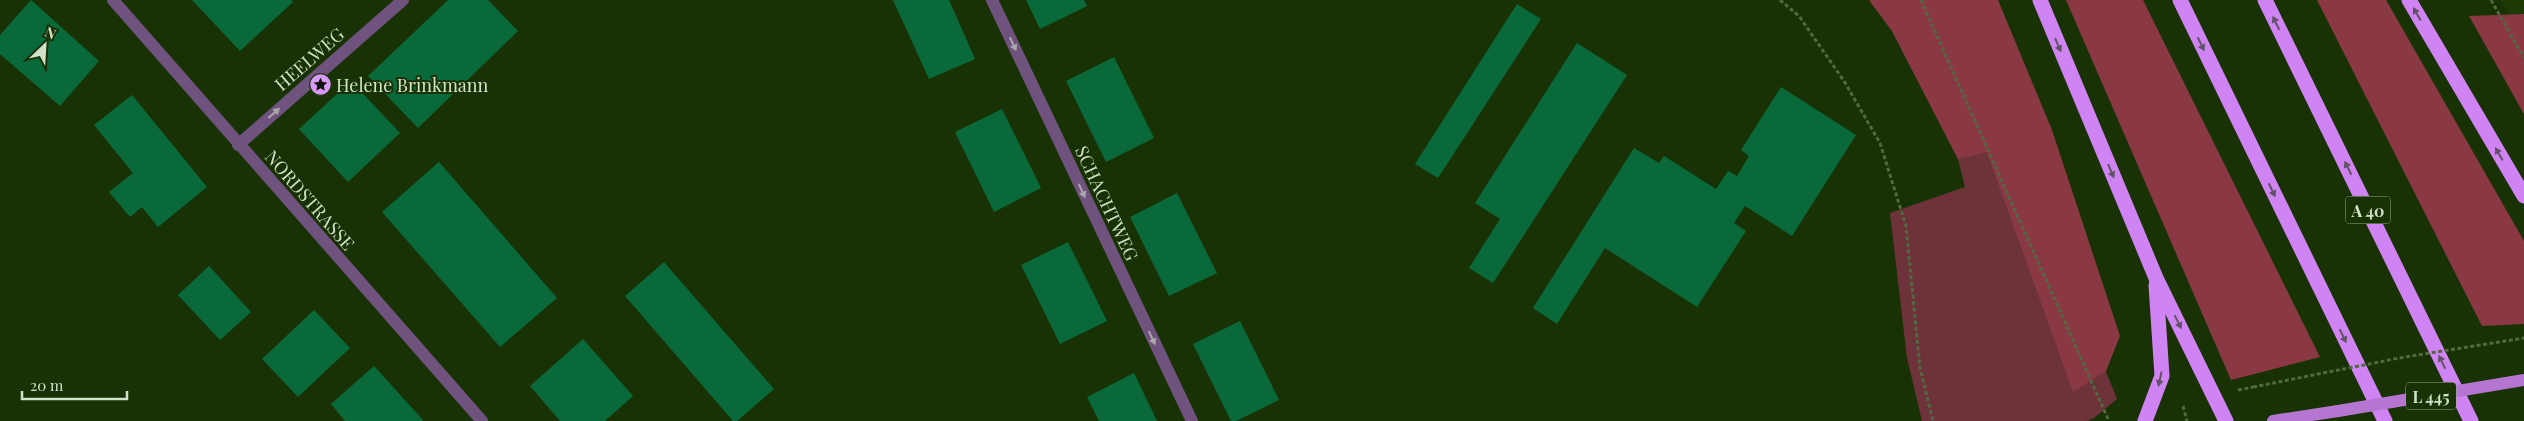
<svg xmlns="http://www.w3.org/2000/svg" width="2524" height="421" font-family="'Playfair Display',serif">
<rect width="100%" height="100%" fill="#193205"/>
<!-- built -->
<path fill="#1d3a04" d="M2500 0H2524V14L2509 15Z"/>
<!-- green -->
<path fill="#6e333a" d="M1869 0 1983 68 2117 399 2094 418 2087 421H1922L1907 358 1890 213 1965 187 1958 159 1892 31Z"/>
<!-- forest -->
<g fill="#8a3944">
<path d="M1869 0H1998L2052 130 2120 336 2106 371 2073 392 1987 152 1958 159 1892 31Z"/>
<path d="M2066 0H2143L2320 357 2231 380Z"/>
<path d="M2317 0H2386L2524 241V324L2482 326Z"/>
<path d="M2524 14V114L2469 16Z"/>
</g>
<!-- building -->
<g fill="#09693a">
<path d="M31 0 99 61 60 106 0 54V35Z"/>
<path d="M192 0H291L293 2 240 51Z"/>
<path d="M448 0H488L518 31 418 128 368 76Z"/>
<path d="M893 0H949L975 59 929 79Z"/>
<path d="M1026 0H1084L1087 6 1040 29Z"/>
<path d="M1517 4 1541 19 1438 178 1415 164Z"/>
<path d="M1577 43 1627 75 1493 283 1469 268 1500 219 1475 203Z"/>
<path d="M1114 57 1154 138 1106 162 1066 81Z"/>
<path d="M351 81 400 133 348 182 299 129Z"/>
<path d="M1781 87 1856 135 1792 236 1745 206 1734 223 1746 231 1697 307 1605 248 1557 324 1533 308 1634 148 1659 163 1664 156 1716 189 1728 171 1737 176 1749 156 1741 150Z"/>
<path d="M132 95 207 187 158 227 142 207 130 217 109 192 133 173 94 125Z"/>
<path d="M1002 109 1041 188 994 212 955 132Z"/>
<path d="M439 162 557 298 500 347 382 212Z"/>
<path d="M1177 193 1217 273 1169 296 1130 217Z"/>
<path d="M1068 242 1107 321 1060 344 1021 265Z"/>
<path d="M664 262 774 389 737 421H733L625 296Z"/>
<path d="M209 266 251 312 220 340 178 295Z"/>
<path d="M314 310 350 348 298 397 262 359Z"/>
<path d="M1240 321 1279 400 1236 421H1231L1193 344Z"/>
<path d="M583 339 633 396 605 421H560L530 386Z"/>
<path d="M374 366 422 419 423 421H345L331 404Z"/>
<path d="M1134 373 1157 421H1099L1087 397Z"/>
</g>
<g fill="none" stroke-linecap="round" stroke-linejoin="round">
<!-- path -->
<g stroke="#526841" stroke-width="3" stroke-dasharray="4 2.5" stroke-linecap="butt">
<path d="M1780 0 1799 16 1844 81 1880 143 1906 226 1920 368 1933 421"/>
<path d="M1921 0 2109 421"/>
<path d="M2491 0 2524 58"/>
<path d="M2238 390 2253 387"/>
<path d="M2183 406 2187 421"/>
</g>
<!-- minor -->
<g stroke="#70527e" stroke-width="12">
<path d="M113 0 482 421"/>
<path d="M992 0 1192 421"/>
<path d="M238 145 403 0"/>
</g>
<!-- major -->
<path stroke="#b576d2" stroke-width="12" d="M2273 421 2338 411"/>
<!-- highway -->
<g stroke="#d084f3" stroke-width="15">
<path d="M2040 0 2156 278 2226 421"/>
<path d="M2180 0 2385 421"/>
<path d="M2265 0 2471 421"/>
<path d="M2409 0 2524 196"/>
<path d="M2145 421 2162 376 2156 285"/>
</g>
<!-- path-bridge -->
<path stroke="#526841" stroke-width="3" stroke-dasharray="4 2.5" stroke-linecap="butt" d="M2253 387 2399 358 2524 338"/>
<!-- major-bridge -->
<path stroke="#b576d2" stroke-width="12" d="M2338 411 2524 380"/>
</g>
<!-- one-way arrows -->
<defs><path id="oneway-solid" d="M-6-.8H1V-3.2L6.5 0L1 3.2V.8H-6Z" transform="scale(1.25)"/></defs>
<g fill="#625364">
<use href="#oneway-solid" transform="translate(2417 14) rotate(-120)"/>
<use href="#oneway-solid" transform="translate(2276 23) rotate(-116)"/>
<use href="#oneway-solid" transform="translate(2201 44) rotate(64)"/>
<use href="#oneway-solid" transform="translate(2058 45) rotate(67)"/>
<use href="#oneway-solid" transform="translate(2499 154) rotate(-120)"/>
<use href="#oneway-solid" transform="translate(2348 168) rotate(-116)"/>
<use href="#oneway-solid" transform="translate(2111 171) rotate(67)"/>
<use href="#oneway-solid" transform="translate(2272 190) rotate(64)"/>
<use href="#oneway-solid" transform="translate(2178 322) rotate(63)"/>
<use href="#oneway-solid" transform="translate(2343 336) rotate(64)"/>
<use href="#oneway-solid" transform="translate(2442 362) rotate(-116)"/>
<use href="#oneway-solid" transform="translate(2160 379) rotate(102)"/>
</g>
<g fill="#aba8ab">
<use href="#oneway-solid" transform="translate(1013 44) rotate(65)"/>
<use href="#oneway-solid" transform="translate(274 113) rotate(-41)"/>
<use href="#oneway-solid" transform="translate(1082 191) rotate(65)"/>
<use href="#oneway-solid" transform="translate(1152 338) rotate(65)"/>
</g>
<!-- icons -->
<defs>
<symbol id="sight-disc" viewBox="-11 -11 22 22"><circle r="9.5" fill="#d99af7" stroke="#193205"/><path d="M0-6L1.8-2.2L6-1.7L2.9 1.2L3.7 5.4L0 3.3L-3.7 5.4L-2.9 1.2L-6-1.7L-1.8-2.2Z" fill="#111"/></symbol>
</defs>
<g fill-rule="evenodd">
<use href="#sight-disc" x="308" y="72" width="25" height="25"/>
</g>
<g text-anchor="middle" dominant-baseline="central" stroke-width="4" stroke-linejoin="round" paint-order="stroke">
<!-- shield labels -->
<g fill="#193205" stroke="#9aad8e" stroke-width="1">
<rect x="2345.5" y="196.5" width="45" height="27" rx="4"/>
<rect x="2406" y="382.5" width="50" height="27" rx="4"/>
</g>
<g font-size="16" font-weight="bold" fill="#d2e2c9">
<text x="2368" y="210">A 40</text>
<text x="2431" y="396">L 445</text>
</g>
<!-- street labels -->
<g font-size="18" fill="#d2e2c9" stroke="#193205">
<text transform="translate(309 59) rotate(-41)">HEELWEG</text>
<text transform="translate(310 200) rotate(49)">NORDSTRASSE</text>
<text transform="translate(1107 203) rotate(65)">SCHACHTWEG</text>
</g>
<!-- poi labels -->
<g font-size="18" fill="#d2e2c9" stroke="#193205" text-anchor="start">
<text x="336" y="85">Helene Brinkmann</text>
</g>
</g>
<!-- north arrow -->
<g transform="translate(45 45) rotate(25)" stroke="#193205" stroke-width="4" paint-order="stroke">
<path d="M0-4L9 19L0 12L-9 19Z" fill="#d2e2c9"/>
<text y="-8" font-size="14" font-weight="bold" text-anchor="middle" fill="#d2e2c9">N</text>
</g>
<!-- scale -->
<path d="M22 391v8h105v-8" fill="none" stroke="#d2e2c9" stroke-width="2.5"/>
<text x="30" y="391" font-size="15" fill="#d2e2c9" stroke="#193205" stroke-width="4" paint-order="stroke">20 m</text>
</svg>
